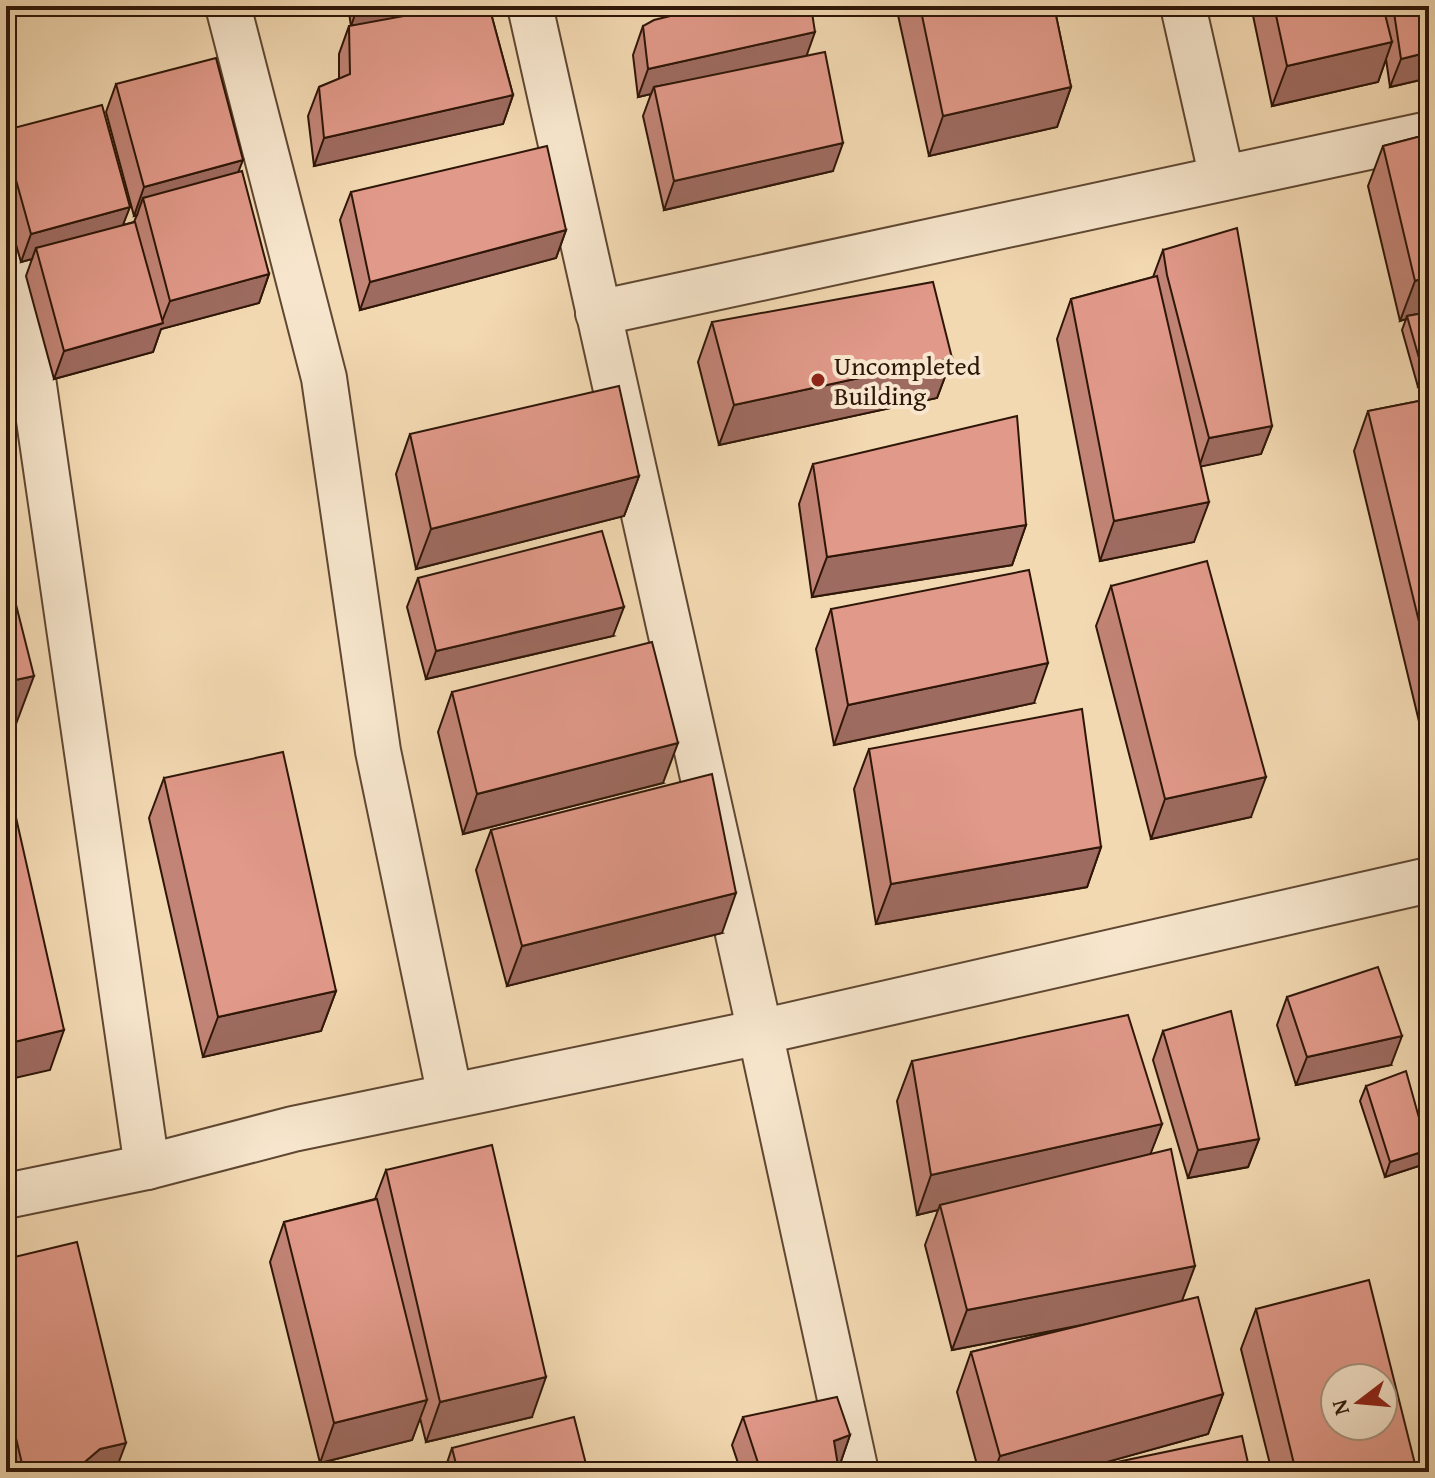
<svg xmlns="http://www.w3.org/2000/svg" width="1435" height="1478" font-family="'Gentium Book Plus',serif">
<rect width="100%" height="100%" fill="#f3d9b2"/>
<filter id="stains"><feTurbulence type="fractalNoise" baseFrequency=".0025" numOctaves="4"/><feColorMatrix values="0 0 0 0 .2 0 0 0 0 .09 0 0 0 0 .02 0 0 0 .5 -.17"/></filter>
<radialGradient id="worn" r=".72"><stop offset=".6" stop-color="#630" stop-opacity="0"/><stop offset="1" stop-color="#630" stop-opacity=".3"/></radialGradient>
<g fill="none" stroke-linecap="round" stroke-linejoin="round">
<defs>
<g id="minor">
<path d="M228 6 324 378 378 751 450 1096"/>
<path d="M530 6 760 1032 856 1472"/>
<path d="M1183 6 1222 178"/>
<path d="M6 239 27 337 147 1167"/>
<path d="M598 313 1429 134"/>
<path d="M6 1196 147 1167 293 1129 760 1032 1429 880"/>
</g>
</defs>
<!-- minor casing -->
<use href="#minor" stroke="#5f4732" stroke-width="48"/>
<!-- minor -->
<use href="#minor" stroke="#f7e6cd" stroke-width="44"/>
</g>
<!-- wall -->
<g fill="#c28476" stroke="#2e1608" stroke-width="2">
<path d="M348 6H489L513 95 503 124 314 166 308 116 319 87 339 79V54L349 26H351Z"/>
<path d="M896 6H1054L1071 87 1057 127 929 156Z"/>
<path d="M1251 6H1383L1384 11 1386 6H1429V78L1390 87 1386 59 1378 82 1272 106Z"/>
<path d="M643 26 806 56 833 171 664 210 643 116 651 94 638 97 633 55Z"/>
<path d="M116 84 238 172 269 274 259 303 161 329 153 352 54 379 26 276 32 259 21 262 6 210V130L123 225 134 222 137 215 134 216 106 112Z"/>
<path d="M1429 134V386L1418 387 1402 330 1406 319 1400 321 1368 186 1383 146Z"/>
<path d="M351 192 566 230 556 258 360 310 340 220Z"/>
<path d="M1163 250 1272 426 1261 454 1201 466 1194 542 1100 561 1057 339 1071 299 1153 277Z"/>
<path d="M712 322 952 358 937 398 719 445 698 362Z"/>
<path d="M1429 399V763L1354 451 1368 411Z"/>
<path d="M410 434 639 476 624 516 416 569 396 474Z"/>
<path d="M813 464 1026 525 1012 565 812 597 799 504Z"/>
<path d="M418 578 613 636 426 679 407 607Z"/>
<path d="M1111 586 1251 817 1151 839 1096 626Z"/>
<path d="M831 609 1034 703 834 745 816 649Z"/>
<path d="M452 692 663 783 463 834 438 732Z"/>
<path d="M869 749 1101 847 1087 887 876 924 854 789Z"/>
<path d="M164 778 336 991 321 1031 203 1057 149 818Z"/>
<path d="M491 830 722 933 507 986 476 870Z"/>
<path d="M1287 997 1391 1065 1296 1085 1277 1025Z"/>
<path d="M1163 1031 1259 1139 1248 1167 1188 1178 1153 1060Z"/>
<path d="M912 1061 1162 1124 1150 1154 1182 1301 1223 1394 1208 1434 1077 1470 1250 1472H979L957 1392 971 1352 1084 1324 952 1350 925 1245 938 1210 917 1215 897 1101Z"/>
<path d="M1366 1086 1428 1150 1422 1165 1385 1177 1360 1101Z"/>
<path d="M386 1170 532 1417 426 1442 420 1418 412 1440 320 1463 270 1262 284 1222 375 1199Z"/>
<path d="M6 1259 115 1472H6Z"/>
<path d="M1429 1283V1337L1421 1304Z"/>
<path d="M1256 1309 1417 1472H1272L1241 1349Z"/>
<path d="M743 1417 850 1435 840 1464H838L839 1472H741L732 1445Z"/>
<path d="M452 1448 588 1472H444Z"/>
</g>
<!-- shaded-wall -->
<g fill="#9e6b60" stroke="#2e1608" stroke-width="2">
<path d="M358 6H489L351 26Z"/>
<path d="M815 32 805 60 654 87 651 94 638 97 648 69Z"/>
<path d="M1392 42 1378 82 1272 106 1287 66Z"/>
<path d="M1429 52V78L1390 87 1401 59Z"/>
<path d="M1071 87 1057 127 929 156 943 116Z"/>
<path d="M513 95 503 124 314 166 324 138Z"/>
<path d="M843 143 833 171 664 210 674 181Z"/>
<path d="M243 160 232 188 143 198 137 215 134 216 144 187Z"/>
<path d="M130 207 119 235 36 248 32 259 21 262 31 234Z"/>
<path d="M566 230 556 258 360 310 370 282Z"/>
<path d="M269 274 259 303 161 329 153 352 54 379 64 351 161 324 170 301Z"/>
<path d="M1429 276V312L1407 316 1406 319 1400 321 1415 281Z"/>
<path d="M952 358 937 398 719 445 734 405Z"/>
<path d="M1423 372H1429V386L1418 387Z"/>
<path d="M1272 426 1261 454 1199 467 1209 438Z"/>
<path d="M639 476 624 516 416 569 431 529Z"/>
<path d="M1209 502 1194 542 1100 561 1114 521Z"/>
<path d="M1026 525 1012 565 812 597 827 557Z"/>
<path d="M624 607 613 636 426 679 436 651Z"/>
<path d="M1048 663 1034 703 834 745 848 705Z"/>
<path d="M34 676 16 724 6 727V682Z"/>
<path d="M678 743 663 783 463 834 477 794Z"/>
<path d="M1266 777 1251 817 1151 839 1165 799Z"/>
<path d="M1101 847 1087 887 876 924 891 884Z"/>
<path d="M736 893 722 933 507 986 522 946Z"/>
<path d="M336 991 321 1031 203 1057 218 1017Z"/>
<path d="M64 1030 50 1070 6 1080V1044Z"/>
<path d="M1402 1036 1391 1065 1296 1085 1307 1057Z"/>
<path d="M1162 1124 1147 1163 940 1205 938 1210 917 1215 931 1175Z"/>
<path d="M1259 1139 1248 1167 1188 1178 1198 1150Z"/>
<path d="M1428 1150 1422 1165 1385 1177 1390 1162Z"/>
<path d="M1195 1266 1180 1306 952 1350 967 1310Z"/>
<path d="M546 1377 532 1417 426 1442 440 1402Z"/>
<path d="M1223 1394 1208 1434 1071 1472H994L1000 1456Z"/>
<path d="M427 1400 412 1440 320 1463 334 1423Z"/>
<path d="M850 1435 840 1464 824 1470 834 1441Z"/>
<path d="M126 1443 115 1472H73L100 1449Z"/>
</g>
<!-- building -->
<g fill="#e19989" stroke="#2e1608" stroke-width="2" fill-rule="evenodd">
<path d="M458 6H489L513 95 324 138 319 87 350 74 349 26Z"/>
<path d="M711 6H811L815 32 648 69 643 26 654 20Z"/>
<path d="M920 6H1054L1071 87 943 116Z"/>
<path d="M1274 6H1383L1392 42 1287 66Z"/>
<path d="M1393 6H1429V52L1401 59Z"/>
<path d="M825 52 843 143 674 181 654 87Z"/>
<path d="M216 58 243 160 144 187 116 84Z"/>
<path d="M102 105 130 207 31 234 6 144V130Z"/>
<path d="M1429 134V276L1415 281 1383 146Z"/>
<path d="M547 146 566 230 370 282 351 192Z"/>
<path d="M242 171 269 274 170 301 143 198Z"/>
<path d="M135 222 163 323 64 351 36 248Z"/>
<path d="M1237 228 1272 426 1209 438 1167 275 1163 250Z"/>
<path d="M1157 276 1209 502 1114 521 1071 299Z"/>
<path d="M933 282 952 358 734 405 712 322Z"/>
<path d="M1429 312V372H1423L1407 316Z"/>
<path d="M619 386 639 476 431 529 410 434Z"/>
<path d="M1429 399V663L1368 411Z"/>
<path d="M1017 416 1026 525 827 557 813 464Z"/>
<path d="M602 531 624 607 436 651 418 578Z"/>
<path d="M1207 561 1266 777 1165 799 1111 586Z"/>
<path d="M6 565 34 676 6 682Z"/>
<path d="M1029 570 1048 663 848 705 831 609Z"/>
<path d="M652 642 678 743 477 794 452 692Z"/>
<path d="M1082 709 1101 847 891 884 869 749Z"/>
<path d="M283 752 336 991 218 1017 164 778Z"/>
<path d="M712 774 736 893 522 946 491 830Z"/>
<path d="M10 791 64 1030 6 1044V792Z"/>
<path d="M1378 967 1402 1036 1307 1057 1287 997Z"/>
<path d="M1231 1011 1259 1139 1198 1150 1163 1031Z"/>
<path d="M1128 1015 1162 1124 931 1175 912 1061Z"/>
<path d="M1406 1071 1428 1150 1390 1162 1366 1086Z"/>
<path d="M492 1145 546 1377 440 1402 386 1170Z"/>
<path d="M1171 1149 1195 1266 967 1310 940 1205Z"/>
<path d="M377 1199 427 1400 334 1423 284 1222Z"/>
<path d="M77 1242 126 1443 100 1449 73 1472H24L6 1396V1259Z"/>
<path d="M1369 1280 1417 1472H1296L1256 1309ZM1335 1378H1383V1426H1335Z"/>
<path d="M1198 1297 1223 1394 1000 1456 971 1352Z"/>
<path d="M837 1397 850 1435 834 1441 839 1472H761L743 1417Z"/>
<path d="M574 1417 588 1472H458L452 1448Z"/>
<path d="M1242 1436 1250 1472H1069Z"/>
</g>
<!-- markers -->
<circle fill="#8f2418" stroke="#f7e6cd" stroke-width="3" cx="818" cy="380" r="8"/>
<g text-anchor="middle" dominant-baseline="central" stroke-width="8" stroke-linejoin="round" paint-order="stroke">
<!-- poi labels -->
<g font-size="26" fill="#2e1608" stroke="#f7e6cd" text-anchor="start">
<text x="834" y="365">Uncompleted<tspan x="834" dy="30">Building</tspan></text>
</g>
</g>
<!-- margin -->
<rect width="1435" height="1478" fill="none" stroke="#f3d9b2" stroke-width="32"/>
<rect x="8" y="8" width="1419" height="1462" fill="none" stroke="#2e1608" stroke-width="4"/>
<rect x="16" y="16" width="1403" height="1446" fill="none" stroke="#2e1608" stroke-width="2"/>
<!-- north arrow -->
<g transform="translate(1359 1402) rotate(254)"><circle r="38" fill="#f7e6cd" stroke="#a7937e" stroke-width="2"/>
<path d="M0-6L14 30L0 20L-14 30Z" fill="#8f2418"/>
<text y="-12" font-size="22" font-weight="bold" text-anchor="middle" fill="#2e1608">N</text>
</g>
<rect width="100%" height="100%" filter="url(#stains)"/>
<rect width="100%" height="100%" fill="url(#worn)"/>
</svg>
